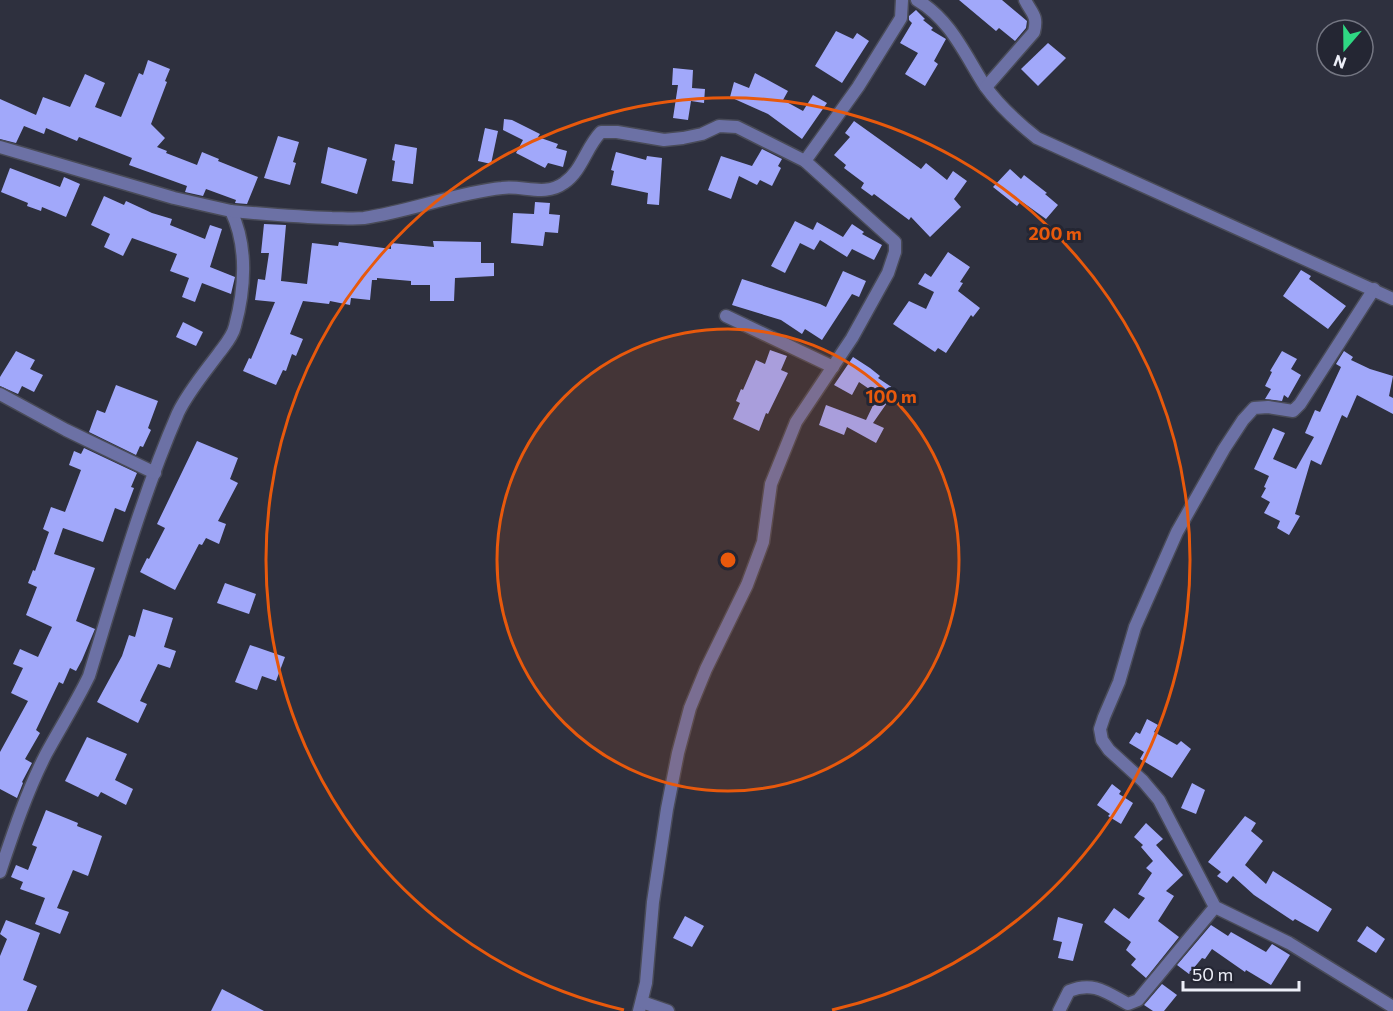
<svg xmlns="http://www.w3.org/2000/svg" width="1393" height="1011" font-family="Commissioner,sans-serif">
<rect width="100%" height="100%" fill="#2e303e"/>
<!-- building -->
<g fill="#a1a8fa">
<path d="M959 0H1002L1027 21 1026 28 1015 41 999 28 996 31Z"/>
<path d="M916 10 925 19 923 20 933 28 931 30 946 39 934 61 938 64 925 86 905 74 918 53 900 43 912 23 909 20V16Z"/>
<path d="M836 31 853 39 857 33 869 41 842 83 815 66Z"/>
<path d="M1048 43 1066 58 1038 86 1021 69Z"/>
<path d="M148 60 170 69 165 81 167 82 151 124 165 138 157 147 167 151 166 153 197 165 202 152 219 159 218 161 258 177 247 204 235 203 236 200 206 189 203 196 185 192 187 186 129 165 132 158 79 137 77 141 46 128 44 134 24 126 16 143 0 139V99L36 115 43 97 70 107 85 74 105 83 95 107 121 117 139 73 143 75Z"/>
<path d="M673 68 693 70 692 88 705 89 704 103 691 101 688 120 673 118 678 85H672Z"/>
<path d="M755 73 788 91 783 100 803 111 813 95 827 103 802 139 768 114 730 97 734 82 749 88Z"/>
<path d="M504 119 512 120 540 134 538 137 558 144 556 148 567 151 563 167 548 163 545 168 516 153 523 140 503 130Z"/>
<path d="M854 121 921 169 926 163 947 180 953 171 967 181 954 199 961 207 930 237 911 217 909 220 874 194 872 196 861 188 864 183 844 168 846 165 834 155 850 137 845 133Z"/>
<path d="M485 128 498 131 491 164 478 161Z"/>
<path d="M278 136 299 142 293 162 296 163 290 185 264 178Z"/>
<path d="M395 144 417 148 413 184 392 181 395 161 392 160Z"/>
<path d="M328 147 367 159 357 194 321 183Z"/>
<path d="M762 149 782 159 778 166 781 168 772 186 760 180 757 185 739 176 731 199 708 190 721 156 752 166Z"/>
<path d="M616 152 646 160 647 156 662 158 659 205 647 204 648 193 611 185 614 171 611 170Z"/>
<path d="M10 168 60 187 64 177 80 184 66 217 42 207 41 211 27 206 28 203 1 192Z"/>
<path d="M1010 169 1021 179 1024 175 1047 193 1045 194 1058 205 1046 219 1021 201 1017 206 993 187Z"/>
<path d="M104 196 124 205 126 201 152 213 172 219 170 225 205 239 210 225 222 229 210 267 235 277 231 294 202 283 195 302 182 297 189 278 170 271 177 254 132 238 123 256 104 247 110 234 91 225Z"/>
<path d="M535 202 550 203 549 214 560 215 558 233 545 232 543 246 511 243 513 213 534 214Z"/>
<path d="M795 221 813 230 817 222 843 237 852 224 864 232 862 234 882 245 874 260 852 249 847 257 820 240 814 250 800 243 785 273 771 266Z"/>
<path d="M264 224 286 225 281 281 307 284 312 243 338 246 339 242 391 249V243L434 247 433 241 481 242V263H494V276L455 278 454 301H430V285H411V281L377 278V280H372L370 300 351 298 350 305 330 301 329 304 303 301 290 334 303 339 296 356 292 354 286 371 283 370 276 385 243 371 249 358 251 359 275 302 255 300 258 279 265 280 269 253H261Z"/>
<path d="M948 252 970 267 960 282 963 283 958 291 980 308 973 317 971 315 946 353 938 348 935 352 893 324 909 301 926 309 934 292 918 284 925 273 931 277Z"/>
<path d="M1301 270 1311 276 1309 279 1346 306 1328 329 1283 296Z"/>
<path d="M843 271 866 281 859 297 852 294 822 340 805 329 802 334 781 320 732 305 742 279 820 304 826 307Z"/>
<path d="M183 322 203 332 196 346 176 337Z"/>
<path d="M770 350 787 356 781 370 788 373 768 414 766 413 759 431 733 419 740 403 736 401 741 389 743 390 756 360 765 364Z"/>
<path d="M16 351 35 360 30 369 43 375 34 392 22 386 18 394 0 386V377Z"/>
<path d="M1282 351 1297 359 1291 369 1301 375 1288 398 1284 395 1282 401 1265 399 1271 389 1265 386 1272 372 1270 371Z"/>
<path d="M1344 351 1353 357 1351 360 1370 369 1393 376 1389 396 1393 398V414L1357 395 1347 418 1342 415 1321 465 1311 460 1295 514 1300 516 1289 535 1277 528 1280 521 1264 513 1270 502 1261 497 1266 488 1264 487 1269 476 1254 469 1273 428 1285 433 1273 459 1296 469 1314 437 1305 433 1315 410 1320 412 1341 367 1336 364Z"/>
<path d="M853 357 870 368 880 376 878 378 896 390 873 423 884 428 876 443 847 427 844 435 819 425 826 405 866 420 878 395 859 382 852 395 834 385Z"/>
<path d="M116 385 158 401 148 428 151 430 143 447 140 446 136 455 89 432 97 410 105 413Z"/>
<path d="M197 441 238 458 230 479 238 483 218 521 226 524 219 544 206 538 202 545 199 544 175 590 140 572 147 558 149 559 165 528 157 524Z"/>
<path d="M84 448 137 473 131 487 134 488 125 512 115 508 103 542 63 528 54 554 95 568 76 621 95 629 82 660 76 671 70 668 63 684 59 682 36 730 40 733 25 759 32 763 22 782 23 783 17 798 0 789V752L28 701 11 693 23 668 13 664 20 649 38 657 52 627 26 615 37 587 28 583 33 570 35 571 49 532 43 529 51 507 65 512 81 470 69 465 74 451 81 454Z"/>
<path d="M225 583 256 594 249 614 217 603Z"/>
<path d="M143 609 173 618 164 647 176 651 170 668 158 664 140 701 147 704 138 723 97 702 122 656 129 635 135 637Z"/>
<path d="M250 645 285 657 276 681 262 676 257 690 235 682Z"/>
<path d="M1147 719 1158 725 1154 732 1177 745 1181 741 1191 749 1172 778 1140 759 1144 752 1129 743 1136 732 1140 734Z"/>
<path d="M87 737 127 754 115 780 133 789 126 805 101 792 98 797 65 781Z"/>
<path d="M1192 783 1205 790 1196 814 1181 808Z"/>
<path d="M1112 784 1121 791 1119 794 1133 803 1121 824 1108 816 1110 814 1097 805Z"/>
<path d="M46 810 78 823 77 826 102 836 88 876 73 870 57 908 69 912 60 934 35 924 45 898 20 889 23 882 11 877 16 865 28 870 37 847 32 845Z"/>
<path d="M1245 816 1256 823 1251 831 1263 841 1245 865 1266 884 1273 871 1332 909 1318 932 1295 919 1293 921 1254 895 1233 876 1227 883 1217 876 1221 872 1208 862Z"/>
<path d="M1146 823 1163 839 1156 845 1183 875 1166 891 1174 896 1158 921 1179 937 1146 978 1131 965 1136 959 1126 950 1131 942 1104 922 1114 908 1129 919 1145 898 1138 894 1152 873 1146 868 1153 861 1141 847 1143 845 1134 837Z"/>
<path d="M685 916 704 926 692 947 673 938Z"/>
<path d="M1058 917 1083 924 1073 961 1058 958 1062 942 1053 940Z"/>
<path d="M6 920 40 933 23 980 37 986 27 1011H0V956L7 939 0 934Z"/>
<path d="M1211 925 1228 936 1231 932 1266 952 1272 944 1290 955 1271 985 1246 970 1245 972 1212 949 1205 959 1202 958 1189 974 1177 965Z"/>
<path d="M1367 926 1385 939 1376 953 1357 941Z"/>
<path d="M1162 984 1177 995 1164 1011H1153L1144 1005Z"/>
<path d="M222 989 264 1011H211Z"/>
</g>
<g fill="none" stroke-linecap="round" stroke-linejoin="round">
<defs>
<g id="minor">
<path d="M917 0C951 20 965 55 985 86 1000 107 1018 123 1037 138L1393 299"/>
<path d="M986 87 1034 32C1038 15 1032 14 1025 0"/>
<path d="M0 147 174 198 231 211C248 246 245 289 235 326 233 336 225 345 219 353 205 372 188 392 178 413 141 498 116 588 89 676 76 703 60 728 46 754 27 791 13 833 0 872"/>
<path d="M805 161 858 87 901 18 902 0"/>
<path d="M231 211C265 214 298 217 332 218 342 218 353 219 364 218 411 211 455 193 502 188 523 185 545 197 564 183 582 171 586 147 601 132H617L664 140 683 138 702 134 719 126 737 127 805 161 895 242V252L888 273 852 338 796 422 771 484 763 542 747 585 706 669 690 708 678 753 667 809 653 902 646 983 639 1011"/>
<path d="M1374 289 1300 404 1293 411 1268 407 1254 408 1243 420 1224 449 1177 532 1135 627 1119 682 1104 717 1100 729 1102 740 1109 750 1143 781 1159 800 1215 907 1289 943 1393 1007"/>
<path d="M726 316 833 367"/>
<path d="M0 394 66 430 155 473"/>
<path d="M642 1002 668 1011"/>
<path d="M1059 1011 1069 991C1093 981 1106 992 1128 1004L1138 1000 1215 907"/>
</g>
</defs>
<!-- minor casing -->
<use href="#minor" stroke="#494b58" stroke-width="15"/>
<!-- minor -->
<use href="#minor" stroke="#6c71a5" stroke-width="12"/>
</g>
<!-- distance rings -->
<circle cx="728" cy="560" r="231" fill="#e8590c" fill-opacity=".12"/>
<g fill="none" stroke="#e8590c" stroke-width="3">
<circle cx="728" cy="560" r="231"/>
<path d="M624 1010A462 462 0 1 1 832 1010"/>
</g>
<circle cx="728" cy="560" r="9" fill="#e8590c" stroke="#242633" stroke-width="3"/>
<g font-size="18" text-anchor="middle" font-weight="bold" fill="#e8590c" stroke="#242633" stroke-width="6" stroke-linejoin="round" paint-order="stroke">
<text x="1055" y="240">200 m</text>
<text x="891" y="403">100 m</text>
</g>
<!-- north arrow -->
<g transform="translate(1345 48) rotate(200)"><circle r="28" fill="#242633" stroke="#747682" stroke-width="1.5"/>
<path d="M0-4.5L10 22L0 15L-10 22Z" fill="#2fd883"/>
<text y="-9" font-size="16" font-weight="bold" text-anchor="middle" fill="#edeff8">N</text>
</g>
<!-- scale -->
<path d="M1183 981v9h116v-9" fill="none" stroke="#edeff8" stroke-width="3"/>
<text x="1192" y="981" font-size="18" fill="#edeff8" stroke="#242633" stroke-width="4.5" paint-order="stroke">50 m</text>
</svg>
